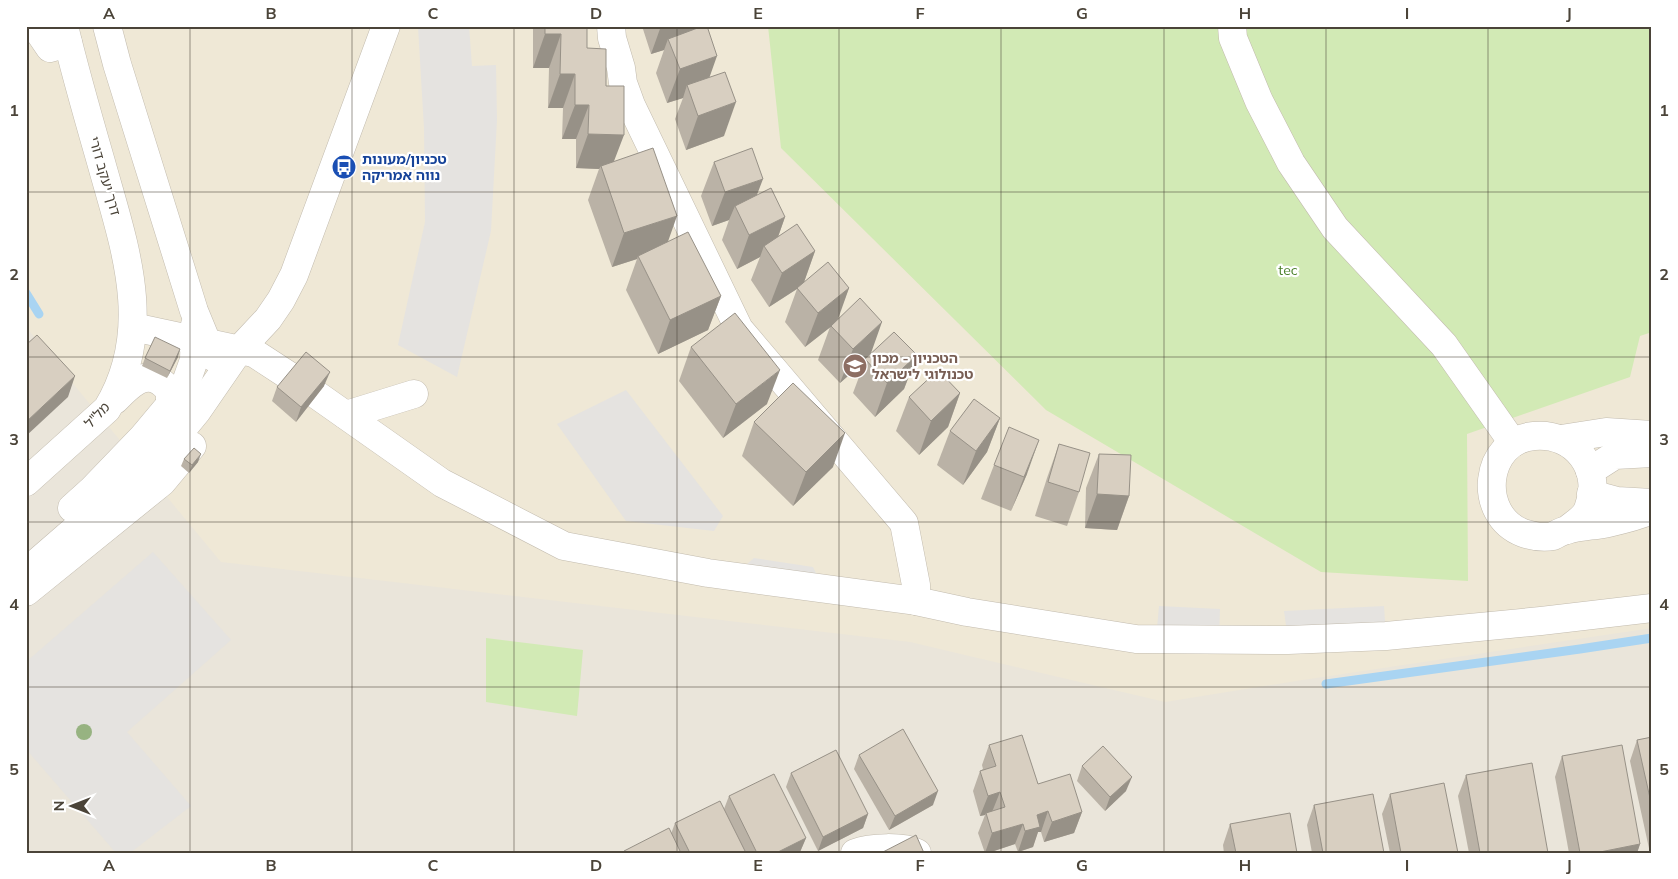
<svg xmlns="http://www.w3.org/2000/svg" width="1678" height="879" font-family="Mulish,'Noto Sans Hebrew',sans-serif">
<rect width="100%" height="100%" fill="#f6f3ec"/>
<!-- residential -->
<path fill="#eae5da" d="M26 26 1652 139V853H26Z"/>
<!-- education -->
<path fill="#efe8d6" d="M26 26H1652V628L1296 681 1165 702 910 642 221 562 26 327Z"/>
<!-- green -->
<g fill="#d2eab5">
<path d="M768 26H1652V332L1640 336 1630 377 1467 434 1468 581 1321 572 1046 410 781 148Z"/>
<path d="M486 638 583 650 577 716 486 702Z"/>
</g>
<!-- parking -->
<g fill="#e5e3e0">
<path d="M469 26 472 66 496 65 497 120 491 231 457 377 398 345 425 222 424 128 418 27Z"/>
<path d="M626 390 723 516 714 531 626 521 557 424Z"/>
<path d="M153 552 231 640 127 732 191 806 130 853H116L26 749V662Z"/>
<path d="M754 558 813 567 821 583 740 570Z"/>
<path d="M1159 606 1220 609 1219 640 1156 639Z"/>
<path d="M1384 606 1386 636 1288 640 1284 611Z"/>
</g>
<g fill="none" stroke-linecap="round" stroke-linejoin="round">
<!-- stream -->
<g stroke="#a9d4f2" stroke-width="9">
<path d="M26 293 39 314"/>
<path d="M1326 684 1580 649 1652 638"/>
</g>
<defs>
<g id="minor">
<path d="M35 26 50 48 68 43"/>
<path d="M107 26 117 64 194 311 213 357"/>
<path d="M611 26 612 38 621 68 623 83 631 105 739 329 904 523 916 585V601"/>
<path d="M1232 26 1233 38 1259 101 1291 163 1335 228 1444 345 1513 443"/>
<path d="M133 327 254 353 297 381 442 483 564 546 708 573 916 601 967 612 1136 639 1288 640 1386 636 1541 621 1652 608"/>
<path d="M115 400C132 382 149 365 170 391V405"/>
<path d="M346 415 414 394"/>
<path d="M1561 439 1606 432 1652 435"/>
<path d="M1590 471 1615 455 1652 453"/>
<path d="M26 482 107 409C156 329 124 245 101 162 88 117 75 72 64 26"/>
<path d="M1591 494 1617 501 1652 503"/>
<path d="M72 508 92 490 143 437 184 388 194 360 195 325"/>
<path d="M1567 530C1574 524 1585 518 1588 509 1604 470 1575 432 1534 436 1484 440 1476 515 1523 533 1532 536 1543 538 1553 536 1557 534 1562 531 1567 530 1580 526 1594 526 1608 523 1622 520 1638 516 1652 510"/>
<path d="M26 572 160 456 197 411 239 350 268 319 281 300 294 275 386 26"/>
<path d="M26 592 162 482 192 446"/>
<path d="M855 853C871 847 903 846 917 853"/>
</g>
</defs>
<!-- minor casing -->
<use href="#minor" stroke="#c2bbae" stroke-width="29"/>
<!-- minor -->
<use href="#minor" stroke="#fff" stroke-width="28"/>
</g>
<!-- trees -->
<circle fill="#97b381" cx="84" cy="732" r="8"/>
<!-- wall -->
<g fill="#bab2a6">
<path d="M533 26H587V48L606 86 614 161 668 242 721 296 708 330 658 354 626 290 637 259 612 267 588 200 599 169 576 168V139H562L563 108H548L549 68H533Z"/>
<path d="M642 26H695L693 30 709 77 724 136 686 150 675 119 683 98 667 103 656 73 664 50 651 54Z"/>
<path d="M714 162 757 195 785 217 778 237 815 251 804 282 849 288 837 319 870 354 917 355 904 389 875 417 853 393 865 361 840 383 818 360 830 327 805 347 785 322 797 289 769 307 751 280 760 257 737 269 722 240 729 220 712 226 701 196Z"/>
<path d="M691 347 767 404 723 438 679 381Z"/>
<path d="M178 357 167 378 142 366 145 358Z"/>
<path d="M324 386 296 422 272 401 277 387Z"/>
<path d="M960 393 948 427 919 455 896 431 909 397Z"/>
<path d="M1000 418 987 452 963 485 937 465 950 431Z"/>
<path d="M754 422 833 467 793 506 742 456Z"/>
<path d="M1059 444 1079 492 1067 526 1035 516 1047 478Z"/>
<path d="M1099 454 1129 496 1117 530 1085 528 1086 488Z"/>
<path d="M184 459 198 462 189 473 181 466Z"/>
<path d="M994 465 1027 474 1011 511 981 499Z"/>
<path d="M1652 737V853H1650L1630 761 1637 740Z"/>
<path d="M989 745 1038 784 1082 812 1074 833 1044 842 1041 832H1038L1033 847 1018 852 1015 844 988 853H985L978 833 985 815 980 816 973 791 980 771 983 769 982 765Z"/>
<path d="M859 755 933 805 889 830 854 769Z"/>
<path d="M1562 756 1640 844 1637 853H1569L1555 777Z"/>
<path d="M1082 766 1126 791 1105 811 1077 781Z"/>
<path d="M791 773 868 814 863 828 818 851 786 787Z"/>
<path d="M1466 775 1548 853H1469L1458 796Z"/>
<path d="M1390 794 1458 853H1390L1382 814Z"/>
<path d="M729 796 806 838 800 852 799 853H623L624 851 671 834 675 823 724 809Z"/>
<path d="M1314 805 1384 853H1312L1307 825Z"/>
<path d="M1230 824 1297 853H1224L1223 845Z"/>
</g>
<!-- shaded-wall -->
<g fill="#979187">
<path d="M661 26H695L689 42 668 39 664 50 651 54Z"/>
<path d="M545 34H561L549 68H533Z"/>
<path d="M717 56 705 90 687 85 683 98 667 103 680 69Z"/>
<path d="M560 74H575L563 108H548Z"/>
<path d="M736 102 724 136 686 150 698 116Z"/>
<path d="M575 105H589L576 139H562Z"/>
<path d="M588 134 624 135 611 169 601 166 599 169 576 168Z"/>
<path d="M763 179 750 213 735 206 729 220 712 226 725 192Z"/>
<path d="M677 216 665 250 638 256 637 259 612 267 624 233Z"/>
<path d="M785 217 773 251 764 246 760 257 737 269 749 235Z"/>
<path d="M815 251 803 285 769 307 782 273Z"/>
<path d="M849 288 837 322 805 347 818 313Z"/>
<path d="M721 296 708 330 658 354 670 320Z"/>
<path d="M882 322 870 356 865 359V361L840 383 853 349Z"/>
<path d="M180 349 178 357 167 378 170 371Z"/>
<path d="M917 355 904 389 875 417 887 383Z"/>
<path d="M780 370 767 404 723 438 736 404Z"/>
<path d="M330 372 324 386 296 422 301 407Z"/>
<path d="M75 376 68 397 26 436V422Z"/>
<path d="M960 393 948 427 919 455 931 421Z"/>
<path d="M1000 418 987 452 963 485 976 451Z"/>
<path d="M845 433 833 467 793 506 806 472Z"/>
<path d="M1039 440 1027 474 1011 511 1024 477Z"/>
<path d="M201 454 198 462 189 473 192 465Z"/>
<path d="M1097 494 1129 496 1117 530 1085 528Z"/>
<path d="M1132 777 1126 791 1105 811 1110 797Z"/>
<path d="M938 791 933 805 889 830 895 816Z"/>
<path d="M1000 792 992 812 986 813 985 815 980 816 988 796Z"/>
<path d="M1048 811 1041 832H1038L1033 847 1018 852 1025 831 1037 815Z"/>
<path d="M1082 812 1074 833 1044 842 1052 822Z"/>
<path d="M868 814 863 828 818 851 823 837Z"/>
<path d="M1023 824 1015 844 988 853H985L992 833Z"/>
<path d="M806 838 800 852 799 853H776Z"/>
<path d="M1640 844 1637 853H1595Z"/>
</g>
<!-- building -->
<g fill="#d8cfc1" stroke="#979187">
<path d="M545 26H587V48L606 49V86H624V135L588 134 589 105H575V74H560L561 34H545Z"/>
<path d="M703 26H707L717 56 680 69 668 39Z"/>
<path d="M725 72 736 102 698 116 687 85Z"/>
<path d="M653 148 677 216 624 233 601 166Z"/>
<path d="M752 148 763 179 725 192 714 162Z"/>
<path d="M771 188 785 217 749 235 735 206Z"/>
<path d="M797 224 815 251 782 273 764 246Z"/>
<path d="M688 232 721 296 670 320 638 256Z"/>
<path d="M828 262 849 288 818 313 797 288Z"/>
<path d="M860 298 882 322 853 349 831 326Z"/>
<path d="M735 313 780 370 736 404 691 347Z"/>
<path d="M894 332 917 355 887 383 865 359Z"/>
<path d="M37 335 75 376 26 422V345Z"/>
<path d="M155 337 180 349 170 371 145 358Z"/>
<path d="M306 352 330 372 301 407 277 387Z"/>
<path d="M938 370 960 393 931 421 909 397Z"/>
<path d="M793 383 845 433 806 472 754 422Z"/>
<path d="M974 399 1000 418 976 451 950 431Z"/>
<path d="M1009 427 1039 440 1024 477 994 465Z"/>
<path d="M1059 444 1090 453 1079 492 1048 482Z"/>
<path d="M194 448 201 454 192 465 184 459Z"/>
<path d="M1099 454 1131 455 1129 496 1097 494Z"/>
<path d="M903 729 938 791 895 816 859 755Z"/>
<path d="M1022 735 1038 784 1070 774 1082 812 1052 822 1048 811 1037 815 1040 827 1025 831 1023 824 992 833 986 813 1005 807 1000 792 988 796 980 771 996 766 989 745Z"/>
<path d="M1652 737V807L1637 740Z"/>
<path d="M1622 745 1640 844 1595 853H1580L1562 756Z"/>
<path d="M1103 746 1132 777 1110 797 1082 766Z"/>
<path d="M836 750 868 814 823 837 791 773Z"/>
<path d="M1532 763 1548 853H1480L1466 775Z"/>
<path d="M774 774 806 838 776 853H757L729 796Z"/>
<path d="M1444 783 1458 853H1401L1390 794Z"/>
<path d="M1373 794 1384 853H1323L1314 805Z"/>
<path d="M720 801 746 853H690L675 823Z"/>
<path d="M1290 813 1297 853H1236L1230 824Z"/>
<path d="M669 828 681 853H624V851Z"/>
<path d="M916 835 924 853H881Z"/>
</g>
<!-- grid -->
<path fill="none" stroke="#4b4439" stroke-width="1" stroke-opacity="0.55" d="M190 26V853M352 26V853M514 26V853M677 26V853M839 26V853M1001 26V853M1164 26V853M1326 26V853M1488 26V853M26 192H1652M26 357H1652M26 522H1652M26 687H1652"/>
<!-- icons -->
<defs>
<symbol id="bus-disc" viewBox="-11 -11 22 22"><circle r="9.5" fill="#1a4fb4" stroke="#fff"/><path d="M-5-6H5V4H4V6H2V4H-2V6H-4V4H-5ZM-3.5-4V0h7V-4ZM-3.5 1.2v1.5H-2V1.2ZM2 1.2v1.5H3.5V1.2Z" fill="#fff"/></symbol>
<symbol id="university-disc" viewBox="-11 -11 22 22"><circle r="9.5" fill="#8d6e63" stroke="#fff"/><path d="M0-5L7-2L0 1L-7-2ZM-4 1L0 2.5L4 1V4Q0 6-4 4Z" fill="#fff"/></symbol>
</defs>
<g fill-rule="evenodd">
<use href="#bus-disc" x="330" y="153" width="28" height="28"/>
<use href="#university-disc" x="841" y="352" width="28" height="28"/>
</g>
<g text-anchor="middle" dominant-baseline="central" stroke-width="4.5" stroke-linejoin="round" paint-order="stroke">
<!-- transit labels -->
<g font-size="14" font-weight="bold" fill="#164399" stroke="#fff" text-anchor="start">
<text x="362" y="159">טכניון/מעונות<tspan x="362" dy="16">נווה אמריקה</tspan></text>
</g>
<!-- street labels -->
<g font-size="14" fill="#4b4439" stroke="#fff">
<text transform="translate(105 176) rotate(74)">דרך יעקב דורי</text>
<text transform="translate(97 415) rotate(-46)">מל"ל</text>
</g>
<!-- park labels -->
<g font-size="14" fill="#4a7f2a" stroke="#fff">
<text x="1288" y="270">tec</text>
</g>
<!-- education labels -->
<g font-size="14" font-weight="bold" fill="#785e54" stroke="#fff" text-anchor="start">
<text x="872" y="358">הטכניון - מכון<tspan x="872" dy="16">טכנולוגי לישראל</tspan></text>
</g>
</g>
<!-- border -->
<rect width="1678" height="879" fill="none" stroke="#ffffff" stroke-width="55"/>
<!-- north arrow -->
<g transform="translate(72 806) rotate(270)" stroke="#ffffff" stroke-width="4" paint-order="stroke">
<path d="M0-4L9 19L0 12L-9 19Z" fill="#4b4439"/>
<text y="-8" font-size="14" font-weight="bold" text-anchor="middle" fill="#4b4439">N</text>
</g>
<rect x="28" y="28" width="1622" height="824" fill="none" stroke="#4b4439" stroke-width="2"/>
<g font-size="16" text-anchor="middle" font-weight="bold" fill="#4b4439">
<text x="109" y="19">A</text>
<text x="271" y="19">B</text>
<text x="433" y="19">C</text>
<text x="596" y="19">D</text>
<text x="758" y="19">E</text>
<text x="920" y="19">F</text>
<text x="1082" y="19">G</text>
<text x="1245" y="19">H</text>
<text x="1407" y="19">I</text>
<text x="1569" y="19">J</text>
<text x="14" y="116">1</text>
<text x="1664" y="116">1</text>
<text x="14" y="280">2</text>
<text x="1664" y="280">2</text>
<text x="14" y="445">3</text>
<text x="1664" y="445">3</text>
<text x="14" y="610">4</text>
<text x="1664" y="610">4</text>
<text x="14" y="775">5</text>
<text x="1664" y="775">5</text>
<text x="109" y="871">A</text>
<text x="271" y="871">B</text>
<text x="433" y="871">C</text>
<text x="596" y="871">D</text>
<text x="758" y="871">E</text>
<text x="920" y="871">F</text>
<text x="1082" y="871">G</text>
<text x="1245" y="871">H</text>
<text x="1407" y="871">I</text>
<text x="1569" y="871">J</text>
</g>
</svg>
